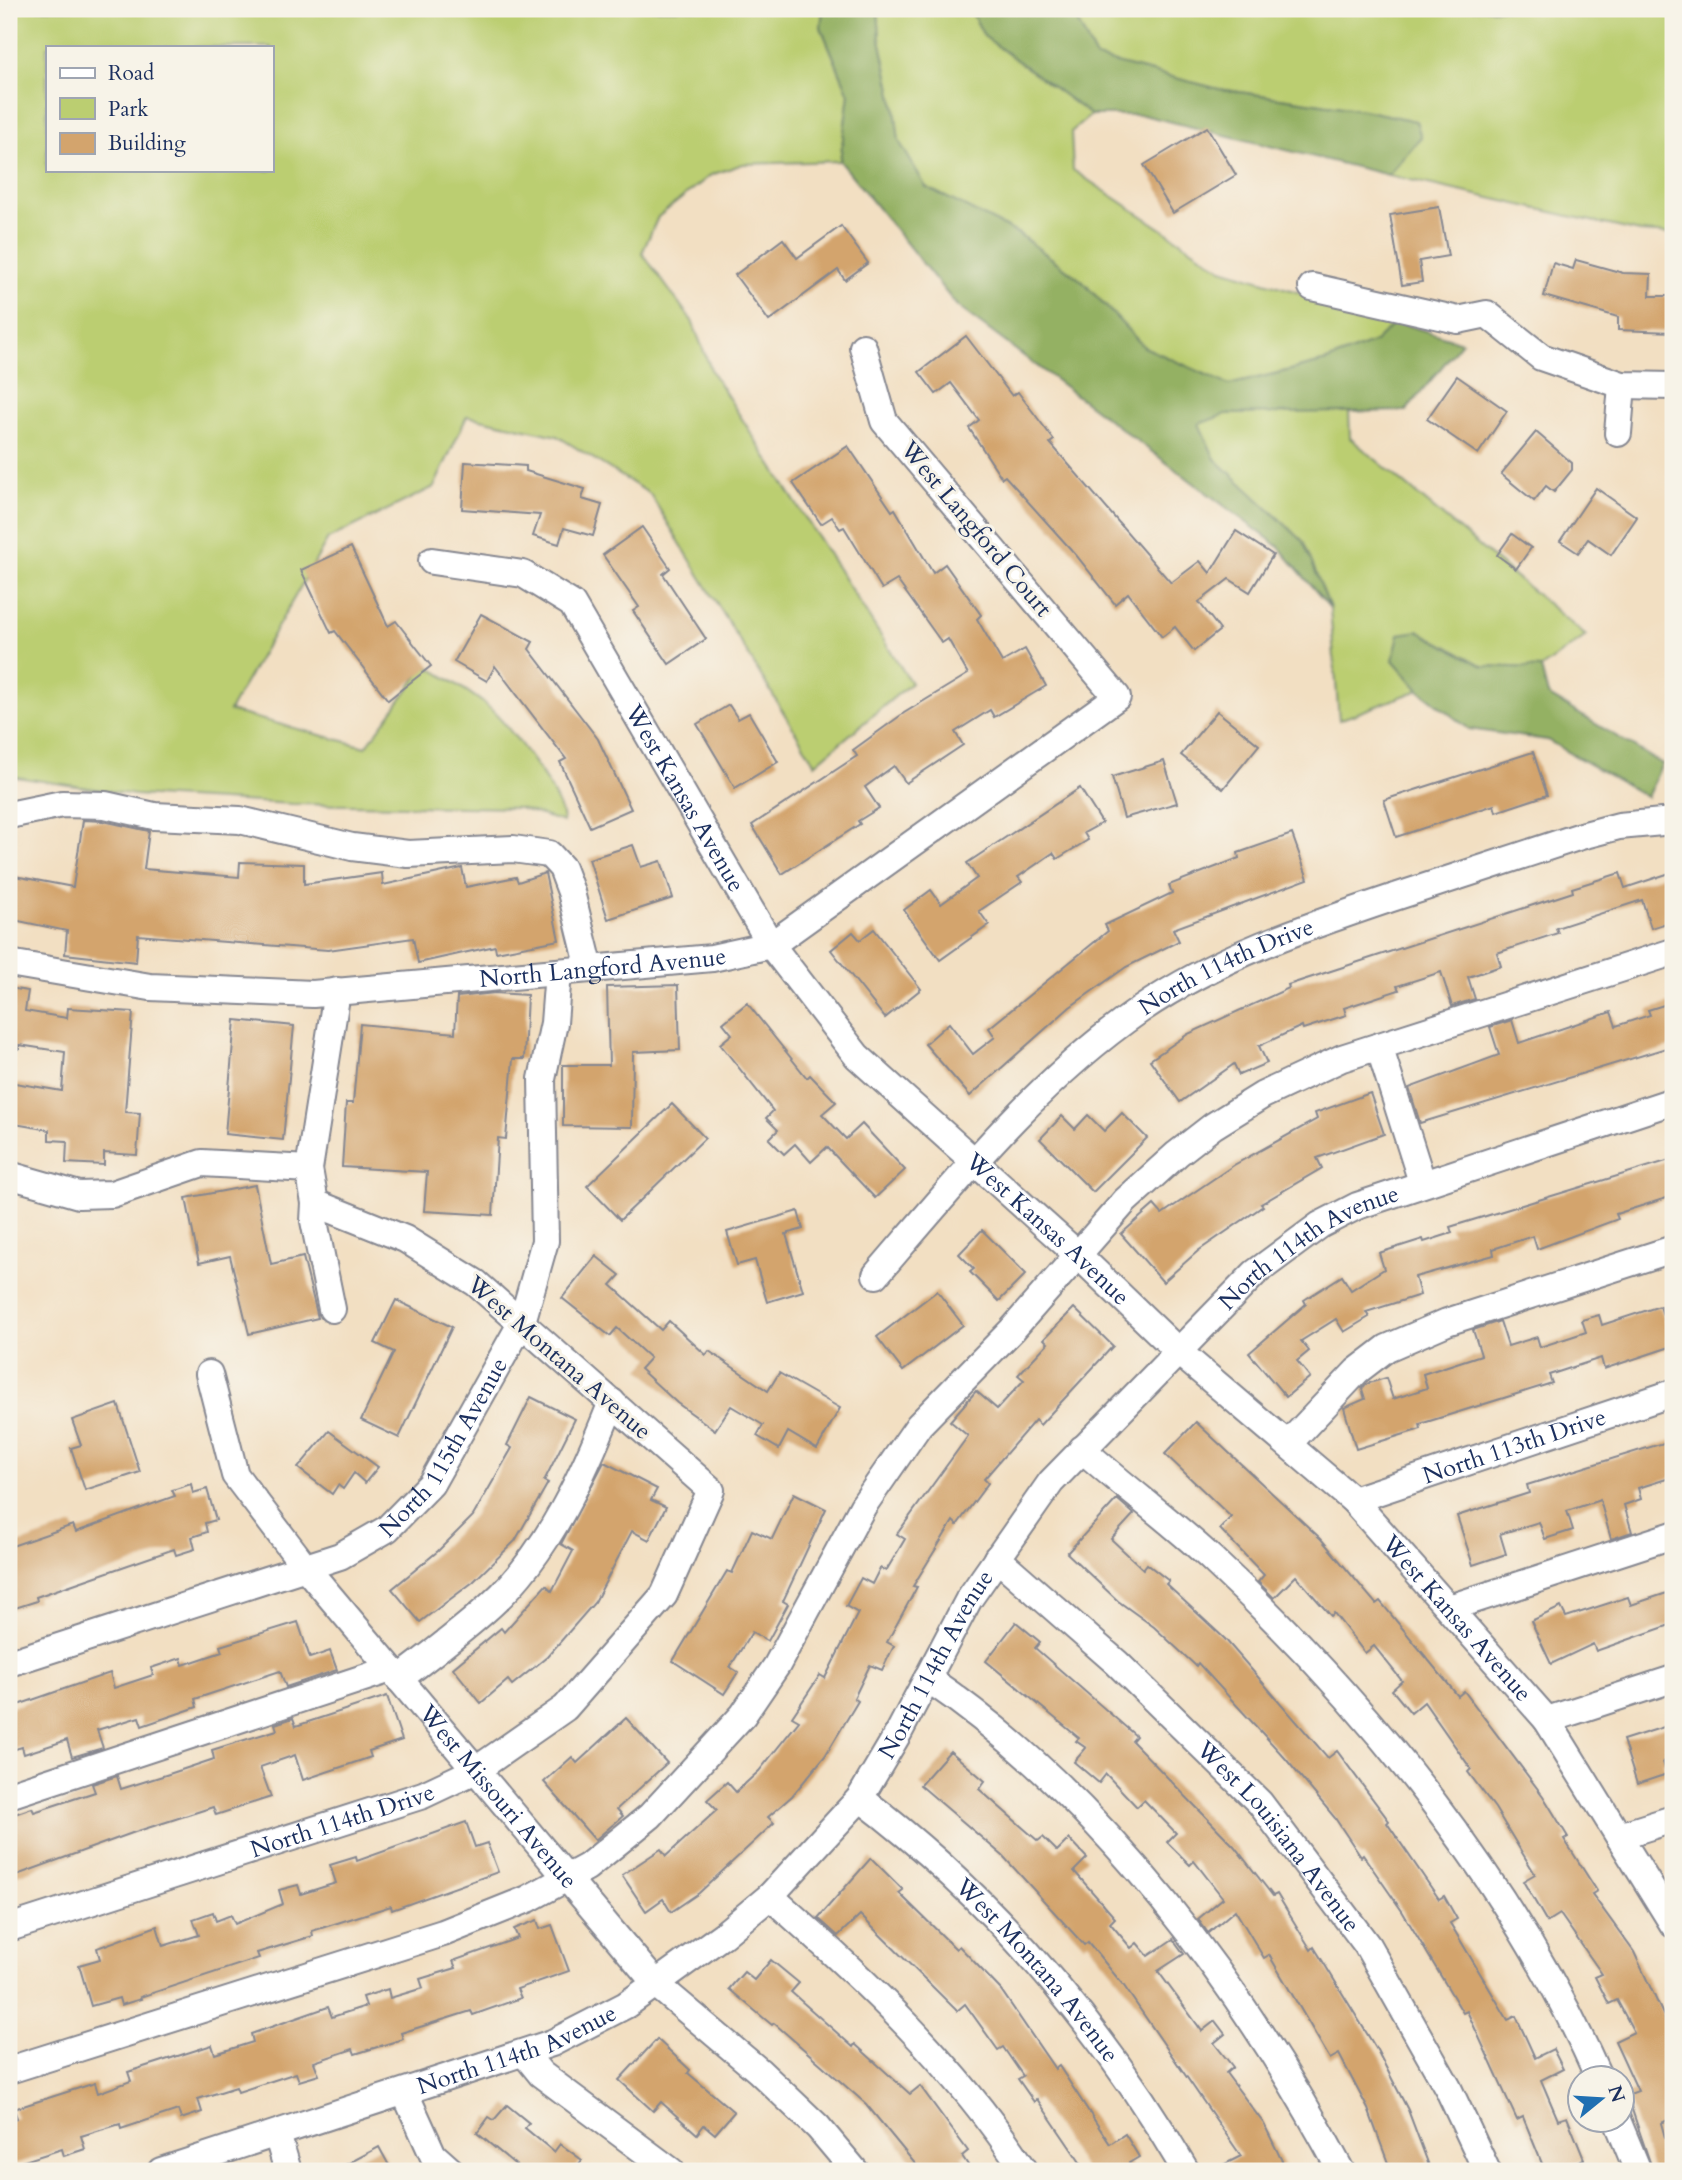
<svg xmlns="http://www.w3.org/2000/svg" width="1682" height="2180" font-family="Cardo,serif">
<rect width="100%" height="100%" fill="#f7f3e8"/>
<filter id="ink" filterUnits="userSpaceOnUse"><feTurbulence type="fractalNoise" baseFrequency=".0143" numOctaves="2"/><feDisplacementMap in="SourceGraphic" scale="14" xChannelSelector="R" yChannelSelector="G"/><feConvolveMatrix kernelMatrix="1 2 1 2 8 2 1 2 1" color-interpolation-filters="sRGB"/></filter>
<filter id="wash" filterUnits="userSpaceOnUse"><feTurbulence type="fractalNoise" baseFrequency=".00686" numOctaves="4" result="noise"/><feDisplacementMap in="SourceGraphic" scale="28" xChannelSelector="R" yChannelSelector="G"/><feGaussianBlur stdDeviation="1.57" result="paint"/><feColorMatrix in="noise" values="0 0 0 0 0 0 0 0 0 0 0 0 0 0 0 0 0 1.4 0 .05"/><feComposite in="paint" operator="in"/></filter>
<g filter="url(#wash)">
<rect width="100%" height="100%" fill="#f2dfc2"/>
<!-- green -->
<g fill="#bbce71" stroke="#6b7e68" stroke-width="2" fill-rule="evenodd">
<path d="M9 9H823L821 27 849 94 840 161 743 164 711 175 658 217 642 253 692 321 712 372 911 683 815 764 650 494 557 436 467 416 434 487 328 539 229 711 366 747 426 665C446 678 467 690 486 705 507 722 563 796 563 822L519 808 292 804 135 795 9 776ZM47 47H271V170H47Z"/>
<path d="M878 9H970L984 36 1091 115 1071 132 1073 170 1222 269 1396 322 1375 342 1327 361 1229 385 1144 347 1082 281 1018 233 926 188 899 142 895 108 880 39Z"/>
<path d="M1071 9H1673V234L1640 232 1388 175 1421 137 1416 121 1363 110 1219 89 1096 58Z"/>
<path d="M1349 410 1350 438 1586 636 1541 668 1483 666 1418 631 1393 660 1419 690 1339 720 1330 608 1303 541 1215 459 1198 423 1226 414Z"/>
</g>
<!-- forest -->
<g fill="#94b163" stroke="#587060" stroke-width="2">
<path d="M823 9H878L880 39 895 108 899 141 926 187 1017 233 1082 281 1144 347 1229 385 1327 361 1375 342 1396 322 1462 342 1406 411 1226 414 1199 424 1215 459 1303 541 1330 608 1278 546 957 306 840 161 849 94 821 27Z"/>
<path d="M970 9H1071L1096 58 1219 89 1363 110 1416 121 1421 137 1388 175 1143 115H1091L984 36Z"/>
<path d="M1418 631 1483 666 1541 668 1548 695 1662 764 1647 797 1547 740 1469 729 1419 690 1393 660 1399 634Z"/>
</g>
<g id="blocks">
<!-- building -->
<g fill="#d3a46d">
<path d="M1207 127 1236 175 1173 213 1144 165Z"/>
<path d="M1439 207 1448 256 1419 261 1422 282 1402 285 1390 215Z"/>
<path d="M841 226 868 263 845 280 838 270 769 321 735 275 783 239 797 258Z"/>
<path d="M1576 260 1623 273 1651 274 1650 296H1673V332L1618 330V317L1544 296 1553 263 1573 269Z"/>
<path d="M966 336 1012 396 1018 392 1054 440 1050 443 1171 583 1200 561 1210 573 1236 531 1273 555 1250 592 1229 579 1199 602 1220 630 1194 651 1175 627 1162 637 1128 593 1115 604 1076 555 1005 476 1002 478 969 428 979 420 951 383 936 394 919 372Z"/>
<path d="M1457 376 1507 411 1478 454 1427 419Z"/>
<path d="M1536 432 1572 463V470L1554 492 1546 486 1534 501 1501 474Z"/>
<path d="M848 446 892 511 895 509 933 573 945 564 981 615 977 619 1002 662 1025 649 1046 686 994 717 990 710 955 732 963 745 906 783 894 766 865 787 879 808 858 821 860 824 782 874 752 825 857 756 853 750 904 713 968 674 948 639 942 643 897 580 882 589 844 527 840 529 832 517 821 524 793 483Z"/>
<path d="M465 462 526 466V471L585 489 582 499 602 505 593 536 564 528 559 544 533 536 540 515 462 509Z"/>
<path d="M1596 488 1637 517 1611 555 1588 539 1578 553 1560 541Z"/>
<path d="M642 527 670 568 663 574 706 639 669 664 633 611 639 607 603 555Z"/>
<path d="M1512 534 1531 548 1516 569 1497 555Z"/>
<path d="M351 547 388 626 396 621 431 666 388 700 335 631 331 633 301 570Z"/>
<path d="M481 614 533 642 529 649 598 739 631 809 590 827 560 762 566 759 495 666 487 681 454 662Z"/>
<path d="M729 705 738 719 749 713 778 762 735 788 697 724Z"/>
<path d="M1217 711 1259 745 1223 789 1181 755Z"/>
<path d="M1533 752 1547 795 1496 812 1494 805 1396 837 1384 800Z"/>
<path d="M1164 761 1177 803 1124 818 1112 777Z"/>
<path d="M1080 788 1102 823 1084 833 1088 840 1057 859 1053 853 1018 877 1022 882 979 911 989 925 940 960 904 910 931 890 941 904 977 878 967 863Z"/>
<path d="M83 820 103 821 149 831 144 869 239 877 240 862 304 864V884L382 873 383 885 462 868 466 887 516 877 518 882 545 873 559 940 496 952 495 946 418 963 413 938 328 950 138 935 136 962 65 954 67 931 9 919V875L73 887Z"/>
<path d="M1292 834 1308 879 1173 929 1179 941 1126 967 1070 1007 970 1096 925 1044 949 1023 973 1054 995 1037 989 1028 1108 931 1105 925 1172 893 1169 885 1239 858 1238 853Z"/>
<path d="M633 845 641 867 661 861 673 898 608 919 589 859Z"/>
<path d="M1673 872V921L1651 928 1642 900 1556 928 1558 933 1497 953 1501 966 1468 977 1475 999 1452 1006 1441 972 1397 986 1399 990 1344 1008 1346 1015 1303 1029 1302 1026 1259 1046 1267 1063 1239 1075 1234 1064 1180 1102 1150 1060 1188 1034 1289 988 1288 985 1573 892 1572 888 1620 873 1625 888Z"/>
<path d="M874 929 921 989 885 1018 831 950 853 932 860 940Z"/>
<path d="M678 985 680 1050 633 1052 632 1127 563 1126V1065H609L607 987Z"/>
<path d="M9 988 28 991 25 1011 67 1018 68 1008 133 1012 125 1112 140 1113 137 1155 104 1153V1165L66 1163 67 1141 49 1140V1130L9 1123V1082L62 1091 65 1052 19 1045V1049L9 1048Z"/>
<path d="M495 993 527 995 524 1059H513L506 1139 498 1138 493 1215 424 1211 427 1172 342 1167 346 1103H353L360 1024 455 1033 457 997Z"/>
<path d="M1673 1002V1046L1420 1123 1409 1088 1499 1055 1490 1027 1512 1020 1519 1043 1611 1012 1616 1026 1650 1015 1648 1010Z"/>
<path d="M747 1003 807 1078 810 1075 836 1102 822 1114 846 1139 862 1124 905 1170 875 1198 827 1147 811 1162 795 1144 784 1154 769 1139 778 1130 766 1118 773 1111 720 1044 732 1034 723 1023Z"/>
<path d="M235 1020 294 1026 283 1140 225 1134Z"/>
<path d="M1370 1093 1384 1134 1317 1158 1322 1168 1261 1204 1263 1206 1198 1251 1163 1282 1121 1234 1154 1205 1162 1214 1234 1165 1317 1119 1315 1113Z"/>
<path d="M672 1104 705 1138 620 1220 587 1186Z"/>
<path d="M1122 1113 1147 1138 1093 1192 1040 1139 1062 1116 1075 1129 1088 1115 1104 1131Z"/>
<path d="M1673 1159V1196L1616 1214 1618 1219 1537 1249 1533 1236 1493 1249 1494 1255 1415 1277 1420 1295 1366 1312 1369 1317 1344 1332 1336 1319 1301 1341 1309 1351 1297 1361 1310 1377 1286 1397 1249 1353 1306 1304 1304 1300 1342 1276 1351 1290 1384 1269 1379 1253 1423 1239 1424 1242 1452 1233 1450 1227Z"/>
<path d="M255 1185 271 1264 303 1257 318 1318 249 1334 230 1256 199 1263 186 1198Z"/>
<path d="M798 1211 803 1229 786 1234 803 1291 767 1302 755 1260 737 1265 727 1232Z"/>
<path d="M982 1230 1026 1274 999 1301 970 1272 974 1269 959 1254Z"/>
<path d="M596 1256 620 1275 611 1285 661 1330 669 1321 706 1355 709 1351 768 1391 779 1373 840 1408 817 1449 788 1432 779 1449 757 1436 763 1425 731 1406 715 1430 677 1403 640 1369 650 1358 617 1328 610 1336 562 1298Z"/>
<path d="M937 1291 963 1325 903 1371 877 1337Z"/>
<path d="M396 1300 452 1327 399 1438 361 1420 394 1352 375 1343Z"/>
<path d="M1660 1306 1673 1346 1604 1369 1601 1358 1549 1375 1552 1383 1420 1424 1421 1429 1356 1449 1344 1408 1365 1399 1362 1389 1366 1384 1386 1378 1393 1399 1427 1388 1423 1374 1481 1355 1473 1330 1500 1321 1508 1346 1537 1337 1540 1347 1586 1332 1582 1320 1599 1315 1602 1325Z"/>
<path d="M1074 1308 1113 1346 1040 1425 1035 1420 984 1479 988 1483 957 1525 953 1521 913 1586 917 1587 887 1642 894 1646 882 1670 870 1665 854 1698 858 1701 825 1756 792 1796 768 1817 774 1823 699 1893 671 1912 663 1899 646 1911 622 1875 661 1849 666 1856 717 1810 707 1800 727 1782 736 1792 759 1771 799 1721 792 1717 820 1675 825 1678 858 1613 846 1606 861 1578 872 1584 880 1568 886 1571 905 1539 897 1534 968 1436 950 1421 976 1391 997 1409 1024 1380 1018 1375 1048 1343 1044 1339Z"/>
<path d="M531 1397 575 1419 544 1481 548 1483 515 1541 473 1582 420 1622 392 1589 438 1551 473 1516 512 1448 507 1445Z"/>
<path d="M118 1404 140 1472 85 1490 71 1448 81 1445 72 1420Z"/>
<path d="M1196 1422 1321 1539 1376 1604 1380 1601 1458 1696 1464 1691 1543 1796 1568 1837 1564 1839 1597 1891 1592 1894 1634 1952 1673 2036V2118L1661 2123 1673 2166 1653 2171 1627 2095 1638 2091 1615 2041 1634 2032 1617 2000 1609 2004 1595 1977 1602 1974 1560 1914 1547 1922 1523 1881 1535 1874 1495 1808 1468 1772 1471 1769 1424 1702 1411 1713 1392 1690 1402 1681 1374 1646 1365 1653 1334 1613 1331 1616 1296 1576 1274 1598 1258 1582 1264 1575 1220 1529 1231 1517 1165 1454Z"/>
<path d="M329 1431 378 1467 365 1483 354 1473 343 1489 338 1485 332 1494 298 1468Z"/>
<path d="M1673 1440V1477L1638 1488 1641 1499 1624 1505 1632 1532 1611 1539 1600 1500 1567 1511 1573 1530 1545 1539 1539 1522 1500 1534 1506 1554 1473 1565 1457 1516 1529 1493 1527 1485Z"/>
<path d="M604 1462 657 1489 651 1500 666 1507 649 1540 632 1531 595 1602 547 1657 512 1685 508 1680 481 1703 453 1668 501 1628 504 1632 546 1585 552 1591 573 1551 561 1544Z"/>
<path d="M191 1484 193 1493 207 1489 216 1520 205 1523 207 1532 192 1537 195 1549 176 1555 174 1549 36 1597 37 1601 9 1610V1547L73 1525 76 1532 175 1496 172 1490Z"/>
<path d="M794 1493 826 1509 783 1601 788 1604 768 1641 752 1632 730 1667 738 1672 724 1694 673 1661 727 1571 732 1573 752 1530 772 1539Z"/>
<path d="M1117 1499 1134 1514 1111 1539 1143 1569 1147 1564 1169 1581 1166 1584 1225 1639 1328 1758 1337 1751 1389 1821 1387 1823 1439 1899 1444 1896 1457 1919 1450 1923 1508 2020 1516 2016 1535 2058 1553 2049 1563 2069 1541 2080 1558 2120 1567 2117 1584 2159 1564 2167 1565 2171H1545L1523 2117 1517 2120 1467 2011 1463 2013 1402 1911 1363 1855 1361 1857 1335 1818 1285 1758 1198 1663 1196 1666 1154 1627 1118 1601 1067 1553Z"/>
<path d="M1673 1591V1624L1596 1651 1593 1644 1551 1664 1531 1621 1561 1607 1566 1617 1628 1597 1631 1605Z"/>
<path d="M298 1622 310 1658 330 1651 337 1670 286 1687 280 1671 195 1699 197 1707 142 1726 139 1717 97 1730 103 1748 72 1757 67 1740 24 1754 22 1747 9 1751V1708L110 1673 114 1688 153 1675 151 1668 181 1658 183 1665 222 1652 220 1646Z"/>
<path d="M1016 1622 1040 1642 1035 1648 1136 1736 1132 1741 1234 1846 1273 1896 1277 1894 1311 1950 1314 1947 1377 2050 1408 2110 1431 2171H1391L1368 2109 1339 2054 1330 2059 1269 1955 1264 1958 1235 1910 1208 1933 1198 1919 1223 1898 1194 1861 1190 1865 1167 1842 1176 1833 1144 1800 1137 1807 1106 1774 1099 1783 1074 1762 1086 1748 1076 1741 1079 1738 986 1661Z"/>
<path d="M387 1696 402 1740 369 1751 371 1757 303 1780 295 1755 260 1767 271 1797 216 1815 213 1807 135 1832 14 1876 9 1862V1816L32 1808 34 1812 95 1792 92 1784 117 1776 121 1789 169 1774 214 1759 212 1750 277 1730 275 1724 293 1718 296 1726Z"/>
<path d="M626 1718 667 1763 617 1809 623 1816 595 1840 544 1782 572 1757 577 1763Z"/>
<path d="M1667 1726 1673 1744V1759L1663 1762 1667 1774 1637 1784 1623 1740Z"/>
<path d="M950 1751 985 1781 979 1789 1038 1841 1043 1837 1057 1851 1069 1839 1087 1858 1074 1871 1115 1918 1110 1923 1131 1948 1137 1943 1148 1956 1173 1939 1184 1954 1158 1971 1202 2031 1215 2021 1225 2034 1214 2043 1233 2067 1226 2073 1264 2124 1284 2165 1272 2171H1211L1241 2156 1124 1986 1088 1942 1084 1945 1003 1856 920 1785Z"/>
<path d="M466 1822 475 1847 487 1843 498 1872 392 1910 391 1906 312 1931 313 1936 257 1953 259 1958 140 1997 141 1999 121 2005 119 1998 91 2006 79 1965 100 1959 97 1948 157 1926 163 1946 199 1935 193 1919 213 1912 216 1921 231 1915 235 1924 283 1904 279 1890 298 1885 301 1894 336 1883 330 1865 356 1857 357 1861Z"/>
<path d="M871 1858 903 1890 899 1893 956 1949 959 1946 1001 1990 1055 2069 1059 2066 1110 2144 1125 2134 1139 2157 1129 2163 1134 2171H1086L1037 2099 1034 2102 1018 2079 1023 2076 1003 2047 998 2050 965 2004 957 2011 860 1915 838 1936 818 1918Z"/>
<path d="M537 1920 540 1929 552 1925 569 1971 517 1989 521 1998 473 2015 471 2011 401 2033 403 2039 355 2054 353 2049 314 2062 319 2075 299 2081 296 2073 238 2092 236 2087 198 2099 202 2112 181 2119 178 2110 121 2129 120 2124 81 2136 85 2149 64 2156 62 2149 9 2166V2120L17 2118 14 2109 95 2083 98 2093 131 2081 128 2072 212 2045 215 2054 253 2042 251 2034 328 2007 332 2017 366 2006 363 1997 388 1989 390 1998 423 1988 420 1979 456 1968 453 1961 518 1938 514 1929Z"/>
<path d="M771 1960 799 1983 791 1992 853 2047 855 2044 910 2094 920 2086 968 2151 962 2156 972 2171H921L866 2104 774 2023 772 2025 729 1989 744 1972 754 1980Z"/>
<path d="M657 2039 690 2070 688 2073 734 2112 715 2134 704 2125 697 2134 661 2102 653 2111 619 2080Z"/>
<path d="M507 2105 529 2123 525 2128 554 2152 560 2144 582 2160 575 2169 578 2171H523L477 2133 489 2117 494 2120Z"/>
<path d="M379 2147 392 2171H334Z"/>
</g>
</g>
</g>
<g filter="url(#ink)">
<use href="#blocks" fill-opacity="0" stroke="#868790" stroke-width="2"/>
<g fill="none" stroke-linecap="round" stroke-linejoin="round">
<defs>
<g id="minor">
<path d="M1312 287 1458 320 1487 314 1541 357 1622 385 1673 386"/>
<path d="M1618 433 1622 385"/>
<path id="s1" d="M432 561 523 574 572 604 771 945 857 1056 1077 1254 1180 1353 1353 1500 1547 1720 1673 1924"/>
<path d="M9 815 62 804 105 805 154 816 240 820 352 847 408 854 513 849 549 854 562 868 571 892 590 969"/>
<path id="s2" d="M9 963 150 987 313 994 712 958 771 945 1117 697 884 421 863 347"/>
<path d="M1379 1046 1422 1182"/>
<path d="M9 1175 79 1195 112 1194 202 1163 309 1169"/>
<path d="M315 1203 314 1221 332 1309"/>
<path id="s3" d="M876 1275C957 1181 1037 1081 1140 1010 1219 956 1306 927 1395 897 1457 877 1519 856 1581 836L1619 826 1673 821"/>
<path id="s4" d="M209 1374 235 1475 306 1568 657 1985 759 2071 818 2127 855 2171"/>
<path d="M1289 1443 1357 1371 1387 1348 1447 1322 1673 1249"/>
<path d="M1082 1449C1125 1488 1173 1522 1215 1562 1369 1706 1514 1885 1599 2078"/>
<path id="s5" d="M1353 1500 1673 1393"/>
<path id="s6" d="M997 1558 1117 1663 1260 1803 1367 1945 1448 2088 1487 2171"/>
<path d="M1449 1608 1673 1535"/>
<path id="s7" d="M9 1663 340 1556 387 1529 431 1484 522 1322 545 1241 542 1079 554 1023 558 972"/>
<path d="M927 1678C1101 1796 1243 1986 1341 2171"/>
<path d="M399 1679C430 1655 463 1631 492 1604 549 1552 584 1473 612 1402"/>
<path d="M1547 1720 1673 1679"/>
<path d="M9 1795 391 1669"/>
<path id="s8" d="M860 1798C995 1900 1101 2026 1186 2171"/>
<path d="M1619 1836 1673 1819"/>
<path d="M770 1896C865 1980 955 2064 1025 2171"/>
<path id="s9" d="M9 1928 423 1795 476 1770 565 1708 664 1595 711 1490 476 1283 405 1239 315 1203 309 1169 337 991"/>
<path d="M524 2053 541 2074 671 2171"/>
<path d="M9 2070 443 1933 528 1899 587 1867 650 1816 743 1715 777 1665 863 1506 919 1425 1012 1330 1125 1201 1177 1154 1213 1126 1263 1095 1342 1058 1673 952"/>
<path d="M405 2093 433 2155 451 2171"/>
<path d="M1617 2120 1638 2171"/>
<path d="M277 2134 288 2171"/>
<path id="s10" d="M161 2171 552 2043 626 2005 723 1935 770 1896 860 1798 899 1732 969 1599 1051 1482 1255 1273 1320 1225 1357 1206 1673 1101"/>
</g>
</defs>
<!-- minor casing -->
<use href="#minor" stroke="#868790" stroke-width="30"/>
<!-- minor -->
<use href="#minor" stroke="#fff" stroke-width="26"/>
</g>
</g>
<g text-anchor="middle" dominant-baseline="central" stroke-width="6" stroke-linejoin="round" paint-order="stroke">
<!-- street labels -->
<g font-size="24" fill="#1b2f5e" stroke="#f7f3e8">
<text transform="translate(976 529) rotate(50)">West Langford Court</text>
<text stroke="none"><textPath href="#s1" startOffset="374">West Kansas Avenue</textPath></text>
<text stroke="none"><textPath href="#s2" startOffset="597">North Langford Avenue</textPath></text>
<text stroke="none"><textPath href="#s3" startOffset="472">North 114th Drive</textPath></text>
<text stroke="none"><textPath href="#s1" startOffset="942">West Kansas Avenue</textPath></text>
<text stroke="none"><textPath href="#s10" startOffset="1530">North 114th Avenue</textPath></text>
<text transform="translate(559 1358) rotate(41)">West Montana Avenue</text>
<text stroke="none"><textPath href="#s7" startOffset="502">North 115th Avenue</textPath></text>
<text stroke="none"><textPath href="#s5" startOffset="170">North 113th Drive</textPath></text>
<text stroke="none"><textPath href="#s1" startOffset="1508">West Kansas Avenue</textPath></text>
<text stroke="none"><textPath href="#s10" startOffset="962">North 114th Avenue</textPath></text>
<text stroke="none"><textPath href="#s4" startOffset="520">West Missouri Avenue</textPath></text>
<text stroke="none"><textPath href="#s9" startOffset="350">North 114th Drive</textPath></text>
<text stroke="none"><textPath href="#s6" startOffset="397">West Louisiana Avenue</textPath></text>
<text stroke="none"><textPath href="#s8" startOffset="248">West Montana Avenue</textPath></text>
<text stroke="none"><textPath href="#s10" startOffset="376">North 114th Avenue</textPath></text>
</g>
</g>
<!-- margin -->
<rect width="1682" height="2180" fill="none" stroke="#f7f3e8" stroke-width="35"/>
<!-- legend -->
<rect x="46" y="46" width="228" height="126" fill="#f7f3e8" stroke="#9fa5b1" stroke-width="2"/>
<rect x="60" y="68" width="35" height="10" fill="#ffffff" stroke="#9fa5b1" stroke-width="2"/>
<text x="108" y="80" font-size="21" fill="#1b2f5e">Road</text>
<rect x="60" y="98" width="35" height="21" fill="#bbce71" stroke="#9fa5b1" stroke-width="2"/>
<text x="108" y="116" font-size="21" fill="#1b2f5e">Park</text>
<rect x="60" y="133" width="35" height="21" fill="#d3a46d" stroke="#9fa5b1" stroke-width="2"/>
<text x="108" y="150" font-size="21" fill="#1b2f5e">Building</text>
<!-- north arrow -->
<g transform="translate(1601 2099) rotate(72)"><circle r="33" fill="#f7f3e8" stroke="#9fa5b1" stroke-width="2"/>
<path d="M0-5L12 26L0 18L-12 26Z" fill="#1f6fb2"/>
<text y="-10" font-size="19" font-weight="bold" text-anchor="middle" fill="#1b2f5e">N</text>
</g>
</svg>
